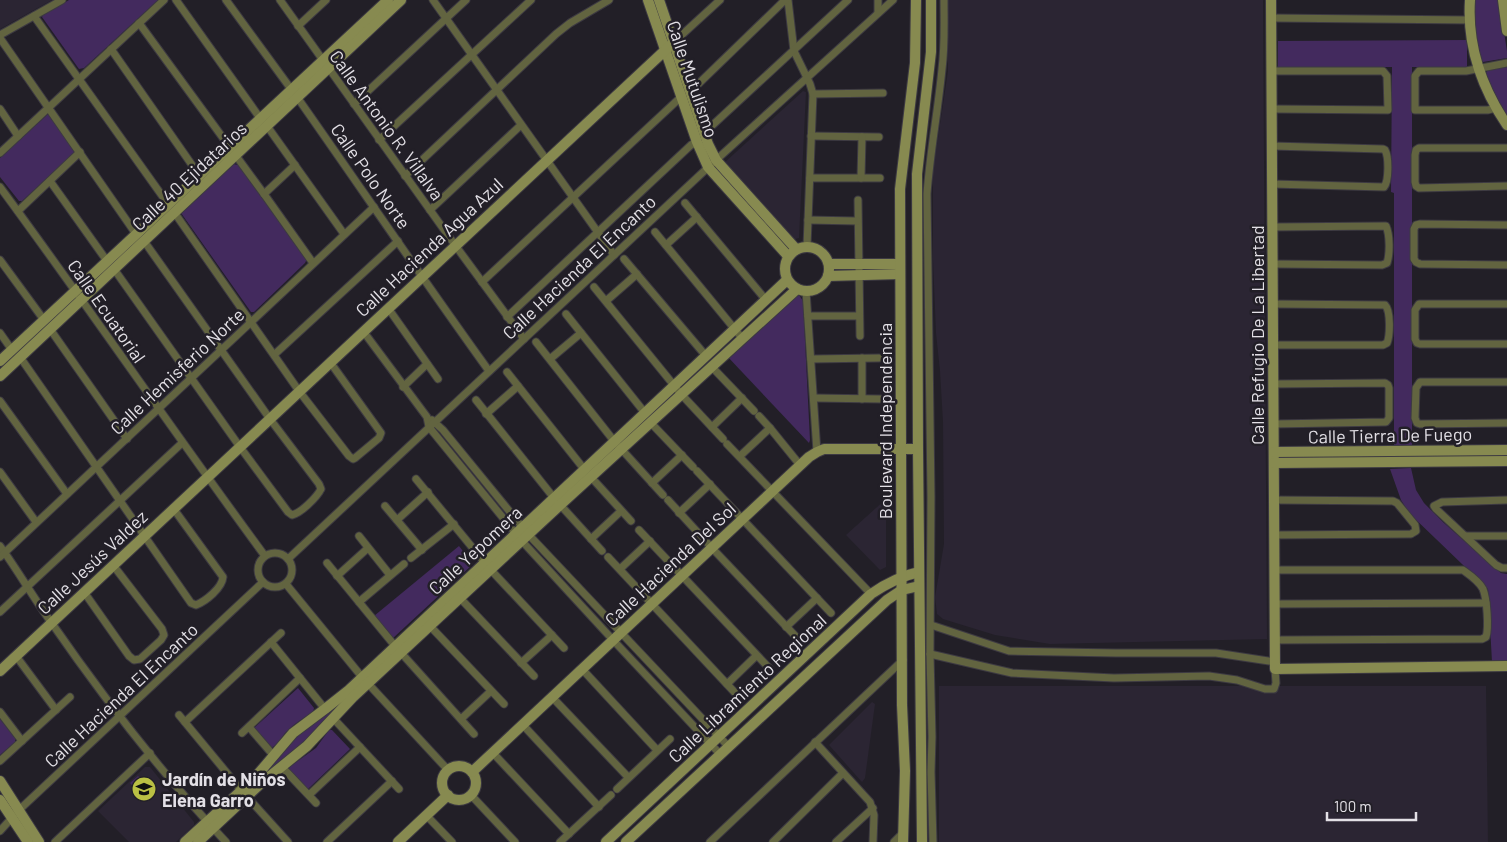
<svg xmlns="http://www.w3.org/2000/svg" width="1507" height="842" font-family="Barlow,sans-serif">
<rect width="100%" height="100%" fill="#221f27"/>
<!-- built -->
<g fill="#2b2533">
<path d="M0 0H52L0 29Z"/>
<path d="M948 0H1263L1267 639 1050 644 995 635 943 619 937 614 935 597 944 544 943 422 940 371 936 333 933 260V171L948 71Z"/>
<path d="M803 91 806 92 799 238 792 240 724 163Z"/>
<path d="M886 499V567L880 570 846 535Z"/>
<path d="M939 686H1486L1488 842H939Z"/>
<path d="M872 702 875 704 865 778 862 782 829 745Z"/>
<path d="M145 767H150L194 822V825L176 842H129L98 811Z"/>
</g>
<!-- green -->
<g fill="#432a5e">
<path d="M69 0H158L84 68 79 69 42 17 43 15Z"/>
<path d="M1473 0H1499L1507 51V58L1483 62 1479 59 1474 27Z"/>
<path d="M1467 40V67H1412V447L1394 448V193L1391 192 1392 67H1278V41Z"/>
<path d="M1507 67V119L1501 110 1485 74 1489 69Z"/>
<path d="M47 115H50L74 151V153L22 201H19L0 177V158Z"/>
<path d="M233 164 238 165 307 259 305 263 254 312H251L181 213 182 210Z"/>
<path d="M792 294 799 295 803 301 810 440 809 443 726 355Z"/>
<path d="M1411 468 1416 490 1424 503 1444 523 1501 573 1507 574V662H1492L1488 589 1410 514 1401 500 1390 469Z"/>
<path d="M459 546 473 564 392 639 374 616Z"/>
<path d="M298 688 314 708 313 712C304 718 295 723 287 731 281 737 278 746 270 748L253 729Z"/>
<path d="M341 701 321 727 305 745 262 777 293 739 329 712Z"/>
<path d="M0 719 15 738V742L0 755Z"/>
<path d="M329 730H332L350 749 307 790 288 770V768L316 748Z"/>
<path d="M138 776 152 790 144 798 130 783Z"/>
</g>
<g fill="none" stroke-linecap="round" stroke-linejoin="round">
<defs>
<g id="street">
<path d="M176 0 260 118"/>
<path d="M226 0 291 89"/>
<path d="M280 0 455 245 524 339"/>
<path d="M433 0 614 255"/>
<path d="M788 0 794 51 810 84 813 94 807 246"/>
<path d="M878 0V13"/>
<path d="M34 16 168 204"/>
<path d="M1271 18 1469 20"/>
<path d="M139 23 264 194 313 263"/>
<path d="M298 26 326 0"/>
<path d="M0 35 62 0"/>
<path d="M0 38 136 234"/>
<path d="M674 42 720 0"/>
<path d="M111 49 199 175"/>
<path d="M1272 71H1383L1387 76 1388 110 1272 109"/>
<path d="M691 91 785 0"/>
<path d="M813 94 883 93"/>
<path d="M297 97C361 188 424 281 489 371"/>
<path d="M354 104 466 0"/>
<path d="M1496 108 1488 110H1415V76L1419 71H1466L1507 63"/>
<path d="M0 109 18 136"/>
<path d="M267 126 344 234"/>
<path d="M704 133 848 0"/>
<path d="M811 136 879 137"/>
<path d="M379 140 531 0"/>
<path d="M1272 146 1383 149 1385 150C1389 157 1389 181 1384 187L1272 184"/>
<path d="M1507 148H1419L1416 150 1415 155V182L1416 186 1419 188 1507 186"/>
<path d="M0 153 164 0"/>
<path d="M405 176 556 34 570 23 609 0"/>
<path d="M810 178H880"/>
<path d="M861 178 862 137"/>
<path d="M50 181 107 261"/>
<path d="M0 187C90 309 175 434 265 556"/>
<path d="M264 194 295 165"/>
<path d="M858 200 860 336"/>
<path d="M685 203 766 300"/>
<path d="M430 210 521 125"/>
<path d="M18 211 80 152"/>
<path d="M174 212 299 391 349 456 353 459 355 458 379 438 381 433 330 362"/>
<path d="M808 220 857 221"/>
<path d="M1507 225 1420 224 1416 225 1414 229V259L1416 262 1420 264 1507 265"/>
<path d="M1273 227 1384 226H1386C1390 235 1390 254 1387 263L1382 265 1273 264"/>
<path d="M655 232 742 338"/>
<path d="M666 245 697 217"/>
<path d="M624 259 706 356"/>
<path d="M0 260 44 320"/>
<path d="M114 269 240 447 288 512 292 515C301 513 317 497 321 489L319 484 270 419 144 241"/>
<path d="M482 282 682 96"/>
<path d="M594 287 681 394 723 439"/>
<path d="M806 291 817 452"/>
<path d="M606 301 637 274"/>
<path d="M1273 304 1385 305C1391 311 1390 336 1387 343L1383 345H1273"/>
<path d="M1507 304H1419L1415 310V339L1417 343 1420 344H1507"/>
<path d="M388 308 438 379"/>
<path d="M566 314 645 413"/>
<path d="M808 316H859"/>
<path d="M507 317 691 145 697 142"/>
<path d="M50 329 127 439"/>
<path d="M363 331 427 417 429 427 521 540 613 640 720 754"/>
<path d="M0 333 12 350"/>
<path d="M536 342 614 441 663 495"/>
<path d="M275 354 398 241"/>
<path d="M20 357 191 603 196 605C206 601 222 588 223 577L173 508"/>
<path d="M550 359 581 333"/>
<path d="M811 359 879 358"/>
<path d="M711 366 754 411"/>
<path d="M507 372 584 469"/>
<path d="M1507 382H1420L1416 388 1415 418 1417 423 1420 424 1507 423"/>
<path d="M1273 384 1385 383 1388 385 1389 388V418L1386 422 1274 424"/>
<path d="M403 387 427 364"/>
<path d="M814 398 880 399"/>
<path d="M862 399V358"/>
<path d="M476 400 554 498 602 551"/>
<path d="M0 401 67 494"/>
<path d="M486 414 518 386"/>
<path d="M759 416 770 428 800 465"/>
<path d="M432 420 443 430 528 534 728 746"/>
<path d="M650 422 693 467"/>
<path d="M712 427 742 398"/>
<path d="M727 444 871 594"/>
<path d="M740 456 770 428"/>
<path d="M697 471 831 613"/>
<path d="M0 472 36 522"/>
<path d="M590 476 631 521"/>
<path d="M416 479 490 569 564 648"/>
<path d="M652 483 682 455"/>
<path d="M668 500 712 548 800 641"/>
<path d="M1274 500 1393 501 1397 503 1415 525 1416 531 1411 534 1274 535"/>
<path d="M1507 500 1442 502 1434 506 1436 509 1496 565 1502 568H1507"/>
<path d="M385 506 422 550"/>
<path d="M679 513 710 484"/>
<path d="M397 520 428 492"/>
<path d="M639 530 770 669"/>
<path d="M359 536 390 575"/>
<path d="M1466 536H1507"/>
<path d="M591 539 621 511"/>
<path d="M0 546C18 571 33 597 51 622 103 697 163 775 226 842"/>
<circle cx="275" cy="570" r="17"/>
<path d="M0 557 374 207"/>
<path d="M608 557 739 697"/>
<path d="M411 558 454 524"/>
<path d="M288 559 716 160 893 0"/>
<path d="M327 563 395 646 474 734"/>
<path d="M620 569 650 541"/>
<path d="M1275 570H1463C1470 575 1479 581 1483 589 1487 599 1489 628 1486 637L1482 639 1275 640"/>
<path d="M337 576 368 548"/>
<path d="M286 584 362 677 448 770"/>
<path d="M84 592 129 656 134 660 140 659 161 640 164 635 162 629 113 565"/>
<path d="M460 598 534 676"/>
<path d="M359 602 404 564"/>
<path d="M1275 604 1486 603"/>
<path d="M0 612 182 443"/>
<path d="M931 625 1009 651 1116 653H1216L1275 662"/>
<path d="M430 626 504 704"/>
<path d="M786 627 817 598"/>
<path d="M271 642 325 709"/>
<path d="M930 654 1012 673 1114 678 1209 676 1237 680 1265 689H1274L1276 683 1275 669"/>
<path d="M16 656 56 710"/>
<path d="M521 663 552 635"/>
<path d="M582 669 657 750"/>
<path d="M727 684 756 656"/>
<path d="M552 697 628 777"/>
<path d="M0 712 22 741"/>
<path d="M179 715 241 790 288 842"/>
<path d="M333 718 399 789"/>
<path d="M461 719 491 691"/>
<path d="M185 722 281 633"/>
<path d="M523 725 599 807"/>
<path d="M249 727 274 756"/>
<path d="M242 733 300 678"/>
<path d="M815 742 870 802 874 815 873 842"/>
<path d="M493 753 569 834"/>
<path d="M0 761 70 697"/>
<path d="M281 766 316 803"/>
<path d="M617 789 670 739"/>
<path d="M309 795 360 747"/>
<path d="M471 795 515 842"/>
<path d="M426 815 452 842"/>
<path d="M0 831 19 810 263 582"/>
<path d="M55 842 150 753"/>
<path d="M327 842 392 781"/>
<path d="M560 842 611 795"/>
<path d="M710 842 903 660"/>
<path d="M773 842 843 773"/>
<path d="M836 842 873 808"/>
<path d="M894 842 903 833"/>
<path d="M933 842 931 772 932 737 930 654 931 497 927 194C930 152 938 111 942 69 945 46 944 23 944 0"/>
</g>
<g id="secondary">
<path d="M648 0 697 142 708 167 788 256"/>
<path d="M659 0 708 144 716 160 796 249"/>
<path d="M1271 0 1275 669 1507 666"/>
<path d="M1470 0C1467 45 1482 88 1507 125"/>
<path d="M1503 0 1507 31"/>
<circle cx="807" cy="269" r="22"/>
<path d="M829 264H900"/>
<path d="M828 276 900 274"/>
<path d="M0 361 388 0"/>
<path d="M0 376 401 0"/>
<path d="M1274 452 1507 450"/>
<path d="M1274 463 1507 461"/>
<path d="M0 671 674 42"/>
<circle cx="459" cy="783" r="17"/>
<path d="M472 772 809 457 817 452 824 449H918"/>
<path d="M0 781 39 842"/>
<path d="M0 800 28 842"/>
<path d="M185 842 253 780 293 733 325 709 349 690 787 280"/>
<path d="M198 842 259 785 307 746 353 697 560 505 797 289"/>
<path d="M398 842 448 795"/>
<path d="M606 842 871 594C887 583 901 576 919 572"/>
<path d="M626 842 887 600 902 590 919 586"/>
<path d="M903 842 905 771 902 705 900 189 915 63 916 0"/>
<path d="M922 842 918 449 917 174 931 52V0"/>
</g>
</defs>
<!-- street casing -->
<use href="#street" stroke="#3d3a42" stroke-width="9"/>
<!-- secondary casing -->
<use href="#secondary" stroke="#3d3a42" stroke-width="12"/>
<!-- street -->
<use href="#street" stroke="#626440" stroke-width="7"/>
<!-- secondary -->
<use href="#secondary" stroke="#878a50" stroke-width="10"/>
</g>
<!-- icons -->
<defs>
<symbol id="school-disc" viewBox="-11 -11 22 22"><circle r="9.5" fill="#bbc044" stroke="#221f27"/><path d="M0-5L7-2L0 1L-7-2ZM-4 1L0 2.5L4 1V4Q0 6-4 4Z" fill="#111"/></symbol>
</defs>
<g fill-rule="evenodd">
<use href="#school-disc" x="130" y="775" width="28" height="28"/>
</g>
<g text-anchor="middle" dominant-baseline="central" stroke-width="5" stroke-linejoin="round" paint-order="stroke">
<!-- street labels -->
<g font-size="18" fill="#e3e0e6" stroke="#221f27">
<text transform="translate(693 79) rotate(71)">Calle Mutulismo</text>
<text transform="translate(387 125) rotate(54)">Calle Antonio R. Villalva</text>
<text transform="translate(189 176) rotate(-43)">Calle 40 Ejidatarios</text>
<text transform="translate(371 176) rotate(55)">Calle Polo Norte</text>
<text transform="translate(429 247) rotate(-43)">Calle Hacienda Agua Azul</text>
<text transform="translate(579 267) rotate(-43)">Calle Hacienda El Encanto</text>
<text transform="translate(107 311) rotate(55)">Calle Ecuatorial</text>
<text transform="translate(1257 335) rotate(-90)">Calle Refugio De La Libertad</text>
<text transform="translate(177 371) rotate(-43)">Calle Hemisferio Norte</text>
<text transform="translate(885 421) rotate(-90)">Boulevard Independencia</text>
<text transform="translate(1390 435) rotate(-1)">Calle Tierra De Fuego</text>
<text transform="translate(475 550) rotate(-43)">Calle Yepomera</text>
<text transform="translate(92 562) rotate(-43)">Calle Jesús Valdez</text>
<text transform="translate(670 564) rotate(-43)">Calle Hacienda Del Sol</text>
<text transform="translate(747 688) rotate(-43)">Calle Libramiento Regional</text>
<text transform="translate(121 695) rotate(-43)">Calle Hacienda El Encanto</text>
</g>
<!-- poi labels -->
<g font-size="18" font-weight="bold" fill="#e3e0e6" stroke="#221f27" text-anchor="start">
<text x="162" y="779">Jardín de Niños<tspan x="162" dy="21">Elena Garro</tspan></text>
</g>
</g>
<!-- scale -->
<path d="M1327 812v8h89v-8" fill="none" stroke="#e3e0e6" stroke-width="2.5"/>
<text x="1334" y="812" font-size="15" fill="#e3e0e6" stroke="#221f27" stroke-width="4" paint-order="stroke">100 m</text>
</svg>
